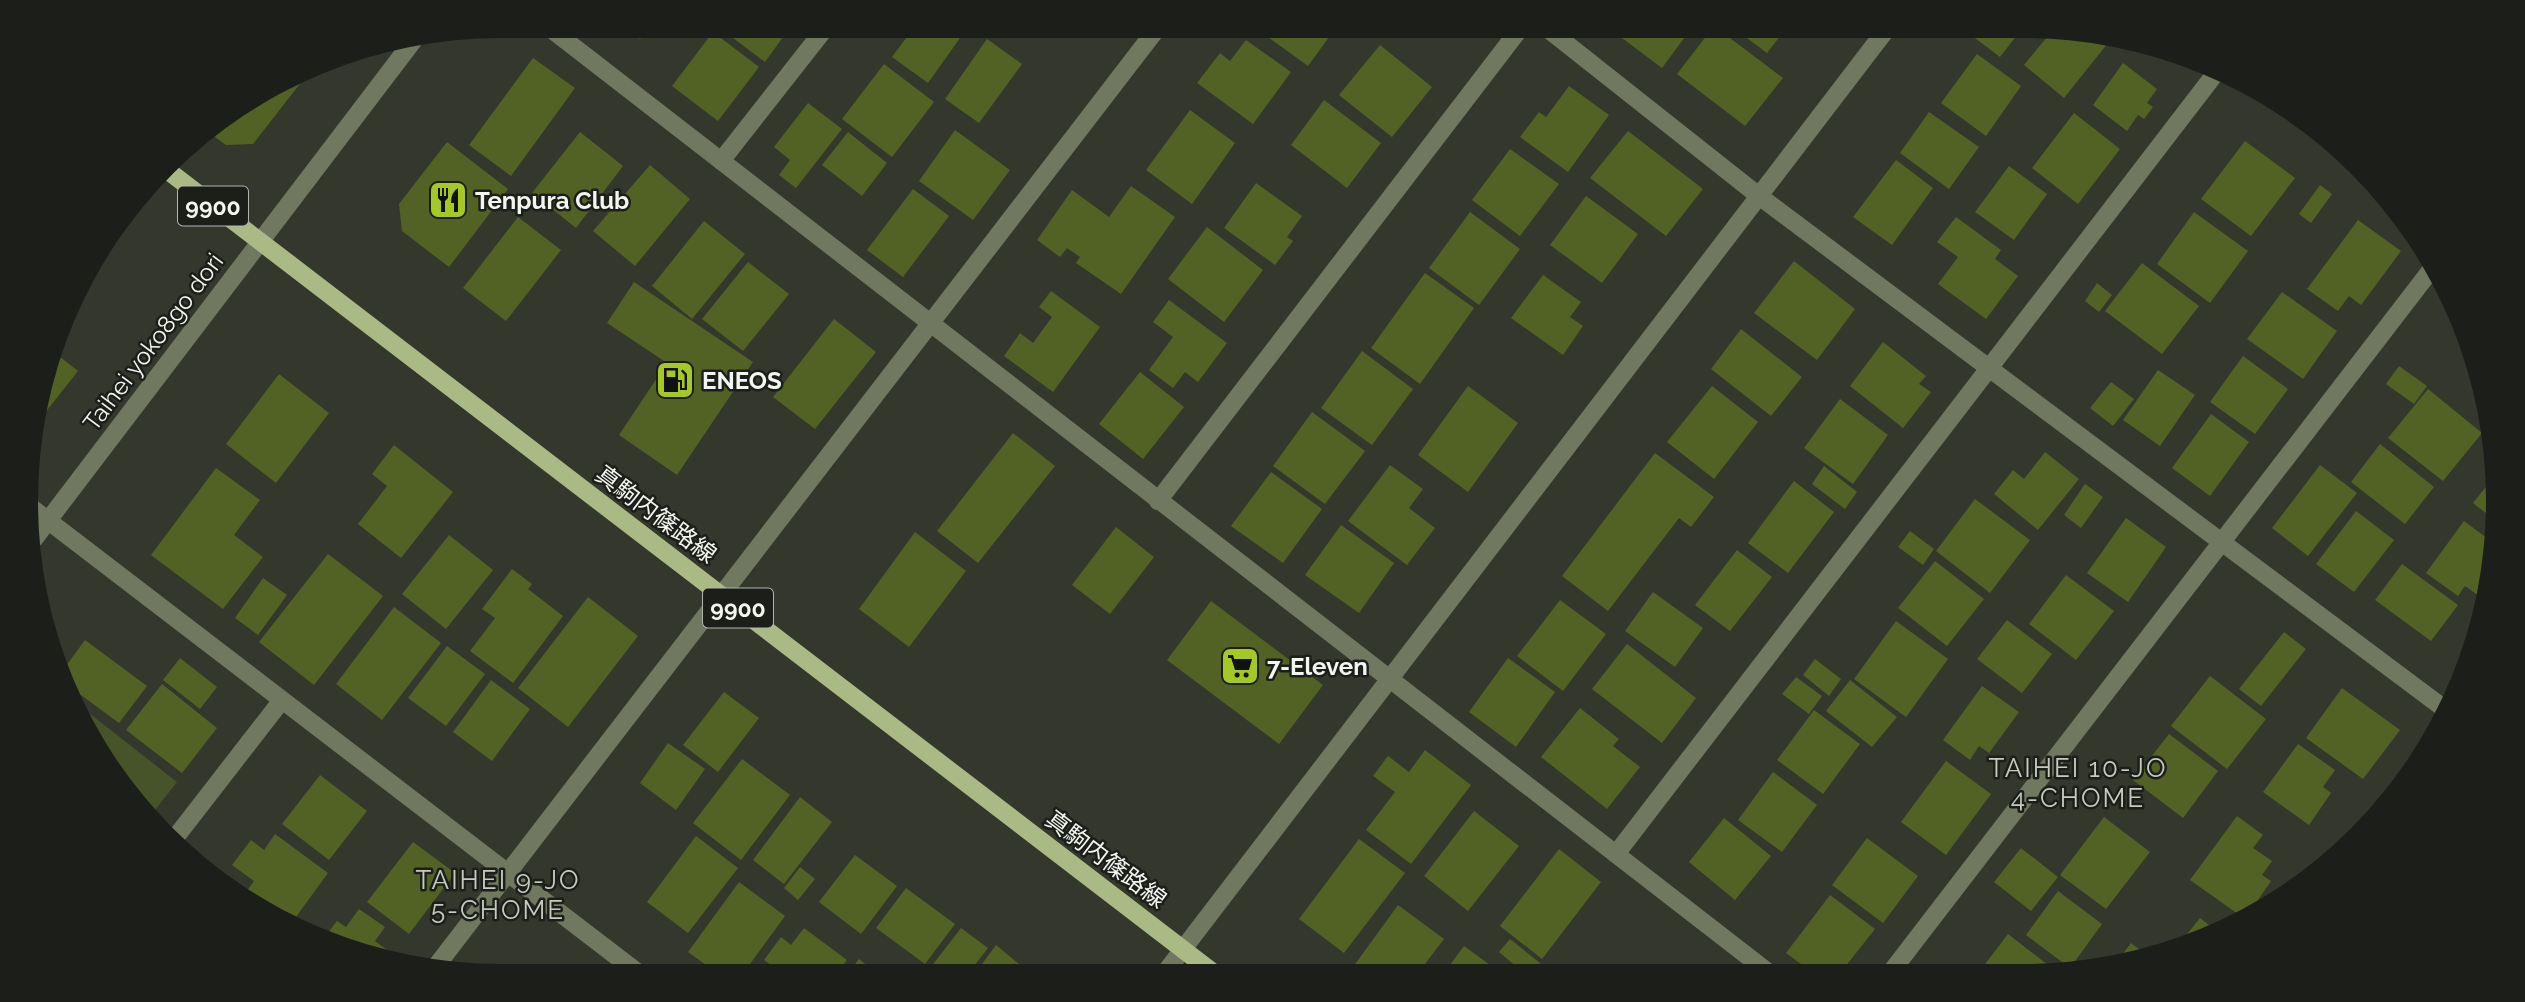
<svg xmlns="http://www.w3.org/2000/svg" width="2525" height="1002" font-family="Raleway,'Noto Sans JP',sans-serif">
<rect width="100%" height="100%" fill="#34372c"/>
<!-- green -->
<path fill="#475329" d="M71 699 177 782 152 814 106 764Z"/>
<!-- building -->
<g fill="#526225">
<path d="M624 26H650L640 39Z"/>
<path d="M717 26H791L765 62Z"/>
<path d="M915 26H959L965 31 928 83 892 57Z"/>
<path d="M1259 26H1337L1308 66 1257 29Z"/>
<path d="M1606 26H1693L1662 68Z"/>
<path d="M1714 26 1783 78 1745 126 1677 74Z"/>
<path d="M1731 26H1788L1767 53Z"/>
<path d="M1959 26H2024L2000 57Z"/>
<path d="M2052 31 2104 39 2108 43 2064 98 2024 65Z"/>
<path d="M713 32 759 67 718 121 672 86Z"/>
<path d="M987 39 1022 64 979 123 945 99Z"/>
<path d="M1246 40 1291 72 1253 124 1197 83 1220 53 1230 61Z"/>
<path d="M1380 45 1432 87 1392 137 1339 95Z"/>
<path d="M1977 54 2021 86 1986 136 1941 103Z"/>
<path d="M533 58 575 88 511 176 469 145Z"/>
<path d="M2123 63 2157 89 2147 103 2153 107 2144 119 2138 115 2127 131 2093 105Z"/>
<path d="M884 64 934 102 892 157 842 119Z"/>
<path d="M313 67 253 144 226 145 207 131 264 90Z"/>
<path d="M1569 86 1609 115 1568 172 1520 137 1539 112 1546 117Z"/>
<path d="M1324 100 1381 143 1347 188 1291 145Z"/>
<path d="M808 103 842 129 796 188 779 175 790 160 774 147Z"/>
<path d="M1190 110 1235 143 1192 204 1146 170Z"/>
<path d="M1929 112 1979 147 1949 189 1900 153Z"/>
<path d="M2074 113 2120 149 2078 204 2032 168Z"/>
<path d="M955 130 1010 170 973 220 919 181Z"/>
<path d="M1628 131 1703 189 1666 236 1590 178Z"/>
<path d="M580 132 623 166 576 228 532 193Z"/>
<path d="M848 132 887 163 862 196 822 165Z"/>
<path d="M2245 141 2295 178 2251 236 2201 199Z"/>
<path d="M447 142 508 189 449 267 402 231 399 204Z"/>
<path d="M1510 149 1559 184 1520 236 1472 200Z"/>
<path d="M1896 160 1933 188 1892 245 1853 217Z"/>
<path d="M650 165 690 199 635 266 593 231Z"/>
<path d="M2009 166 2047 194 2014 240 1975 212Z"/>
<path d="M1256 183 1302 216 1287 237 1293 241 1275 265 1224 228Z"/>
<path d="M2320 185 2332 194 2311 223 2299 214Z"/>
<path d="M1131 186 1175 217 1121 294 1076 263 1080 257 1067 248 1060 257 1037 240 1072 190 1109 217Z"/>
<path d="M913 189 949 216 903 277 867 250Z"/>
<path d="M1586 196 1638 234 1602 283 1550 245Z"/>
<path d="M1470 212 1520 249 1479 305 1429 268Z"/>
<path d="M2194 212 2248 251 2210 303 2157 264Z"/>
<path d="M518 217 561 250 506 321 463 288Z"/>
<path d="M1956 217 2001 250 1995 259 2018 276 1986 319 1938 284 1958 257 1937 242Z"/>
<path d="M2358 220 2401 251 2361 305 2349 296 2338 311 2307 289Z"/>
<path d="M704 221 745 254 692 319 652 286Z"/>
<path d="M1207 227 1263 270 1224 322 1168 279Z"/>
<path d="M1794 261 1855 309 1817 360 1754 313Z"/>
<path d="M748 262 789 294 743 351 702 319Z"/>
<path d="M2142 263 2199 306 2162 354 2105 311Z"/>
<path d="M1425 273 1474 308 1420 384 1371 348Z"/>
<path d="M1543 275 1581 302 1570 317 1583 326 1563 355 1511 318Z"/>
<path d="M634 282 753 362 677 475 619 435 667 363 607 323Z"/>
<path d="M2097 283 2112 295 2099 312 2085 301Z"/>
<path d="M1051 291 1100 327 1053 392 1004 356 1020 333 1033 343 1052 317 1039 307Z"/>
<path d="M2282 292 2337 331 2303 379 2247 339Z"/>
<path d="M1169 300 1227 343 1198 382 1185 372 1173 388 1149 370 1173 337 1153 322Z"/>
<path d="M834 319 876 352 815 429 773 397Z"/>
<path d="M1741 329 1802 377 1771 416 1711 369Z"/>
<path d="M1883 342 1926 376 1919 384 1931 392 1903 428 1850 386Z"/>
<path d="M51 350 78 371 33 428Z"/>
<path d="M1362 351 1413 389 1372 445 1321 408Z"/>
<path d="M2243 356 2288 389 2255 434 2210 402Z"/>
<path d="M2399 366 2427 386 2414 404 2386 384Z"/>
<path d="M2158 370 2195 395 2160 446 2123 420Z"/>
<path d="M1140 372 1184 407 1143 459 1099 424Z"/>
<path d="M279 374 329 413 276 483 226 444Z"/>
<path d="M2111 382 2134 399 2113 426 2090 408Z"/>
<path d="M1468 386 1518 423 1468 492 1418 455Z"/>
<path d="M1712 386 1758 422 1714 479 1667 442Z"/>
<path d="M2428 389 2482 433 2443 481 2388 438Z"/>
<path d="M1840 399 1888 435 1853 484 1804 448Z"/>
<path d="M1312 412 1365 451 1325 504 1273 466Z"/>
<path d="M2211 414 2249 442 2210 496 2172 468Z"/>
<path d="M1013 433 1055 466 978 563 937 531Z"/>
<path d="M2380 444 2434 487 2405 524 2351 482Z"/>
<path d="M394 445 453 492 401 558 358 524 387 486 372 474Z"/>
<path d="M2045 452 2079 479 2038 530 1994 494 2013 470 2024 479Z"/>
<path d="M1655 453 1714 497 1691 527 1679 518 1608 611 1562 576Z"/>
<path d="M1390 465 1423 489 1409 508 1435 528 1407 565 1348 521Z"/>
<path d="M2320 465 2357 493 2308 556 2272 528Z"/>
<path d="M1824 466 1857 492 1845 509 1812 484Z"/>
<path d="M216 468 260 500 234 535 263 557 223 609 151 555Z"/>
<path d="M1271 472 1322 509 1283 563 1231 526Z"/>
<path d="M2498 472 2497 499 2496 521 2473 503Z"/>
<path d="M1794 481 1834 512 1788 573 1748 543Z"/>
<path d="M2085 484 2103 497 2081 528 2064 515Z"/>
<path d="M1975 499 2030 540 1990 593 1936 551Z"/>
<path d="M2356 511 2394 540 2354 592 2316 564Z"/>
<path d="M2126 518 2166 547 2128 602 2087 573Z"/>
<path d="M2464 521 2495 544V563L2487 596 2485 594 2482 598 2465 586 2458 596 2426 573Z"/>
<path d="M1341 525 1394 563 1359 613 1305 575Z"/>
<path d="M1116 527 1154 557 1110 614 1072 585Z"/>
<path d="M1910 531 1934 549 1923 565 1898 547Z"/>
<path d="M915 532 966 571 909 647 859 609Z"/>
<path d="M449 535 493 570 446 629 402 594Z"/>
<path d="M1737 550 1772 577 1730 631 1695 605Z"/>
<path d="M328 554 383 596 314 685 259 642Z"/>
<path d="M1935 561 1984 599 1947 646 1898 608Z"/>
<path d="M2402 564 2458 605 2431 641 2375 600Z"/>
<path d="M512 569 532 584 528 589 563 616 513 683 470 651 495 618 482 609Z"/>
<path d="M2066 575 2114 611 2076 660 2029 624Z"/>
<path d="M263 578 287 595 258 635 235 618Z"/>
<path d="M1653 592 1703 628 1675 667 1625 631Z"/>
<path d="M588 597 638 636 568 727 518 688Z"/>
<path d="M1560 600 1606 634 1563 691 1517 656Z"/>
<path d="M1211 601 1323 685 1279 744 1167 660Z"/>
<path d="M394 607 441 643 382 720 336 684Z"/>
<path d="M2007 620 2052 654 2022 693 1977 659Z"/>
<path d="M1896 621 1948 659 1906 717 1854 679Z"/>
<path d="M2284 632 2306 649 2261 706 2239 689Z"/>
<path d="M85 640 147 686 119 723 62 681 60 674Z"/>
<path d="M1627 644 1696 698 1662 743 1592 689Z"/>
<path d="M447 646 485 674 446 726 408 698Z"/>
<path d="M180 658 217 687 200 709 163 680Z"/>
<path d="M1508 658 1555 692 1516 747 1469 712Z"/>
<path d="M1815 659 1841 679 1829 696 1803 675Z"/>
<path d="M2210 676 2266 719 2227 769 2171 726Z"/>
<path d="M1796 677 1822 696 1809 714 1782 694Z"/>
<path d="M491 680 530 709 492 761 453 732Z"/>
<path d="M1850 680 1897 717 1872 747 1826 711Z"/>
<path d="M162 684 217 728 182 773 126 730Z"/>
<path d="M1982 686 2019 712 1989 753 1979 746 1970 760 1943 740Z"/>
<path d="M2342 688 2400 730 2363 779 2306 738Z"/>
<path d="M724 692 759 718 718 772 683 745Z"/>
<path d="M1580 708 1619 739 1613 746 1640 767 1607 809 1541 757Z"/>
<path d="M1814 710 1860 744 1823 794 1777 760Z"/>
<path d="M2169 734 2218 771 2183 818 2133 780Z"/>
<path d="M668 743 705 769 676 810 640 783Z"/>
<path d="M2298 744 2335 770 2323 787 2331 793 2309 825 2263 792Z"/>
<path d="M1425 750 1471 785 1411 864 1366 830 1395 792 1373 776 1388 756 1409 772Z"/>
<path d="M742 759 790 795 741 860 693 823Z"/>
<path d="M1946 761 1991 794 1946 855 1901 822Z"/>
<path d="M1773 772 1817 805 1782 852 1738 820Z"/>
<path d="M320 775 367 811 329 860 282 824Z"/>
<path d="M800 797 832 822 784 884 753 860Z"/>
<path d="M1474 811 1519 846 1468 911 1424 876Z"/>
<path d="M2237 816 2263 835 2253 848 2272 861 2262 875 2271 881 2245 919 2190 880Z"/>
<path d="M2104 817 2150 852 2106 909 2060 875Z"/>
<path d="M1724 818 1771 856 1735 900 1689 862Z"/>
<path d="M275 834 328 873 293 921 244 895 254 881 232 865 251 840 264 850Z"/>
<path d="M696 836 738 868 688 933 647 902Z"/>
<path d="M1867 838 1918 876 1883 923 1832 885Z"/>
<path d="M1359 839 1405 873 1344 953 1299 919Z"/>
<path d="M413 842 455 873 409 934 367 902Z"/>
<path d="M2021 848 2058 877 2031 911 1994 882Z"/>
<path d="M1559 849 1601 882 1542 959 1500 926Z"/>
<path d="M855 855 897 886 861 934 819 902Z"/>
<path d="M800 867 815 879 798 900 784 888Z"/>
<path d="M739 882 785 916 742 975H720L688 952Z"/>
<path d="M906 888 955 924 925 964 876 928Z"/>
<path d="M2058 891 2102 924 2070 968 2026 935Z"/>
<path d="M1830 895 1875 929 1841 972H1812L1786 953Z"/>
<path d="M1398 905 1444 939 1418 973 1348 974Z"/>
<path d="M359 909 385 927 375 941 399 959 349 951 324 938 337 921 346 927Z"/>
<path d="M2200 918 2218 932 2180 943Z"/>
<path d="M804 928 847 960 836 975H769L775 968 764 960 781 937 791 945Z"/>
<path d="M961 928 988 948 967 975H941L931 967Z"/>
<path d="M2008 934 2057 972H1979Z"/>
<path d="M1510 939 1540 963 1532 973H1524L1499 952Z"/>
<path d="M2131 943 2145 954 2116 963Z"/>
<path d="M996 945 1019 964 1011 974 974 975Z"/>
<path d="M1464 946 1501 973H1444Z"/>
<path d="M859 959 879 975H847Z"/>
</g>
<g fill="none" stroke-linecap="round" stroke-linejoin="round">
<!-- minor -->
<g stroke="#70785f" stroke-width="18">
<path d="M547 26 1768 972"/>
<path d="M1544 26 1759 196 2446 710"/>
<path d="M721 161 827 26"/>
<path d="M1158 501 1522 26"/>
<path d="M33 509 641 975"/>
<path d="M34 539 413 41"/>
<path d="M2415 768 2420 763"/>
<path d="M175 838 282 700"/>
<path d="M1616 854 2218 70"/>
<path d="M437 965 1159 26"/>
<path d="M1891 972 2434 266"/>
<path d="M1164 974 1889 26"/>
</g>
<!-- major -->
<path stroke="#aaba85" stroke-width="18" d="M167 170 1215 974"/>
</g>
<!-- icons -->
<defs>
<symbol id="restaurant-square" viewBox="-11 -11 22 22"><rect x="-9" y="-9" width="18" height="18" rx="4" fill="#a4c824" stroke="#1c1e19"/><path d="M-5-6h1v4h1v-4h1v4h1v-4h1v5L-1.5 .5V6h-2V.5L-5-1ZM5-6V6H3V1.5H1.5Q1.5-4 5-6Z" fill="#111"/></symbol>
<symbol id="fuel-square" viewBox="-11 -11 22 22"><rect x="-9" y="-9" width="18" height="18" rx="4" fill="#a4c824" stroke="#1c1e19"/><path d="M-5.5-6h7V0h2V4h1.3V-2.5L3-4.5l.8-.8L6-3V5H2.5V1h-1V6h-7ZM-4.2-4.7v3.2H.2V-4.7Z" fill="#111"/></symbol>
<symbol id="supermarket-square" viewBox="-11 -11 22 22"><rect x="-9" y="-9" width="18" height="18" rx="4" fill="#a4c824" stroke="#1c1e19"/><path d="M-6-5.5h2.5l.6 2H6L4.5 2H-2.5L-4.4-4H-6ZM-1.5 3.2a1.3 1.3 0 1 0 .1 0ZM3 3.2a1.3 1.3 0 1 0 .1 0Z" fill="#111"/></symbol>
</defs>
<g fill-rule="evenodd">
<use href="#restaurant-square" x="426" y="178" width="44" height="44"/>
<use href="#fuel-square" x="653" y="358" width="44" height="44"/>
<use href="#supermarket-square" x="1218" y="644" width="44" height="44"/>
</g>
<g text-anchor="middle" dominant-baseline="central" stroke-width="5" stroke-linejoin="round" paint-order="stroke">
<!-- shield labels -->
<g fill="#1c1e19" stroke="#b2b5af" stroke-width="2">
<rect x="178" y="186.5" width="70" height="39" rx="5"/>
<rect x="703" y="588.5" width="70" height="39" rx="5"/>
</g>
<g font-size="23" font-weight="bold" fill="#f3f6ef">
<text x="213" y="206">9900</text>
<text x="738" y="608">9900</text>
</g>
<!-- poi labels -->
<g font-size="24" font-weight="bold" fill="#f3f6ef" stroke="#1c1e19" text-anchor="start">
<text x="475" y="200">Tenpura Club</text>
<text x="702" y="380">ENEOS</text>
<text x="1267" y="666">7-Eleven</text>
</g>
<!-- street labels -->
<g font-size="24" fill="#f3f6ef" stroke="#1c1e19">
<text transform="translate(153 342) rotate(-53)">Taihei yoko8go dori</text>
<text transform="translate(656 514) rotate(37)">真駒内篠路線</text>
<text transform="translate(1106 859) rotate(37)">真駒内篠路線</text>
</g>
<!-- neighbourhood labels -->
<g font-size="26" letter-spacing="2" fill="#c6cbbe" stroke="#1c1e19">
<text x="2078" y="768">TAIHEI 10-JO<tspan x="2078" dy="30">4-CHOME</tspan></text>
<text x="498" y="880">TAIHEI 9-JO<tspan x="498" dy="30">5-CHOME</tspan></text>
</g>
</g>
<!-- crop -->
<path d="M0 0H2525V1002H0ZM500 38H2024A462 462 0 0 1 2486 500V502A462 462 0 0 1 2024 964H500A462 462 0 0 1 38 502V500A462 462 0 0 1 500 38Z" fill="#1c1e19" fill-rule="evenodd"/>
</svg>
